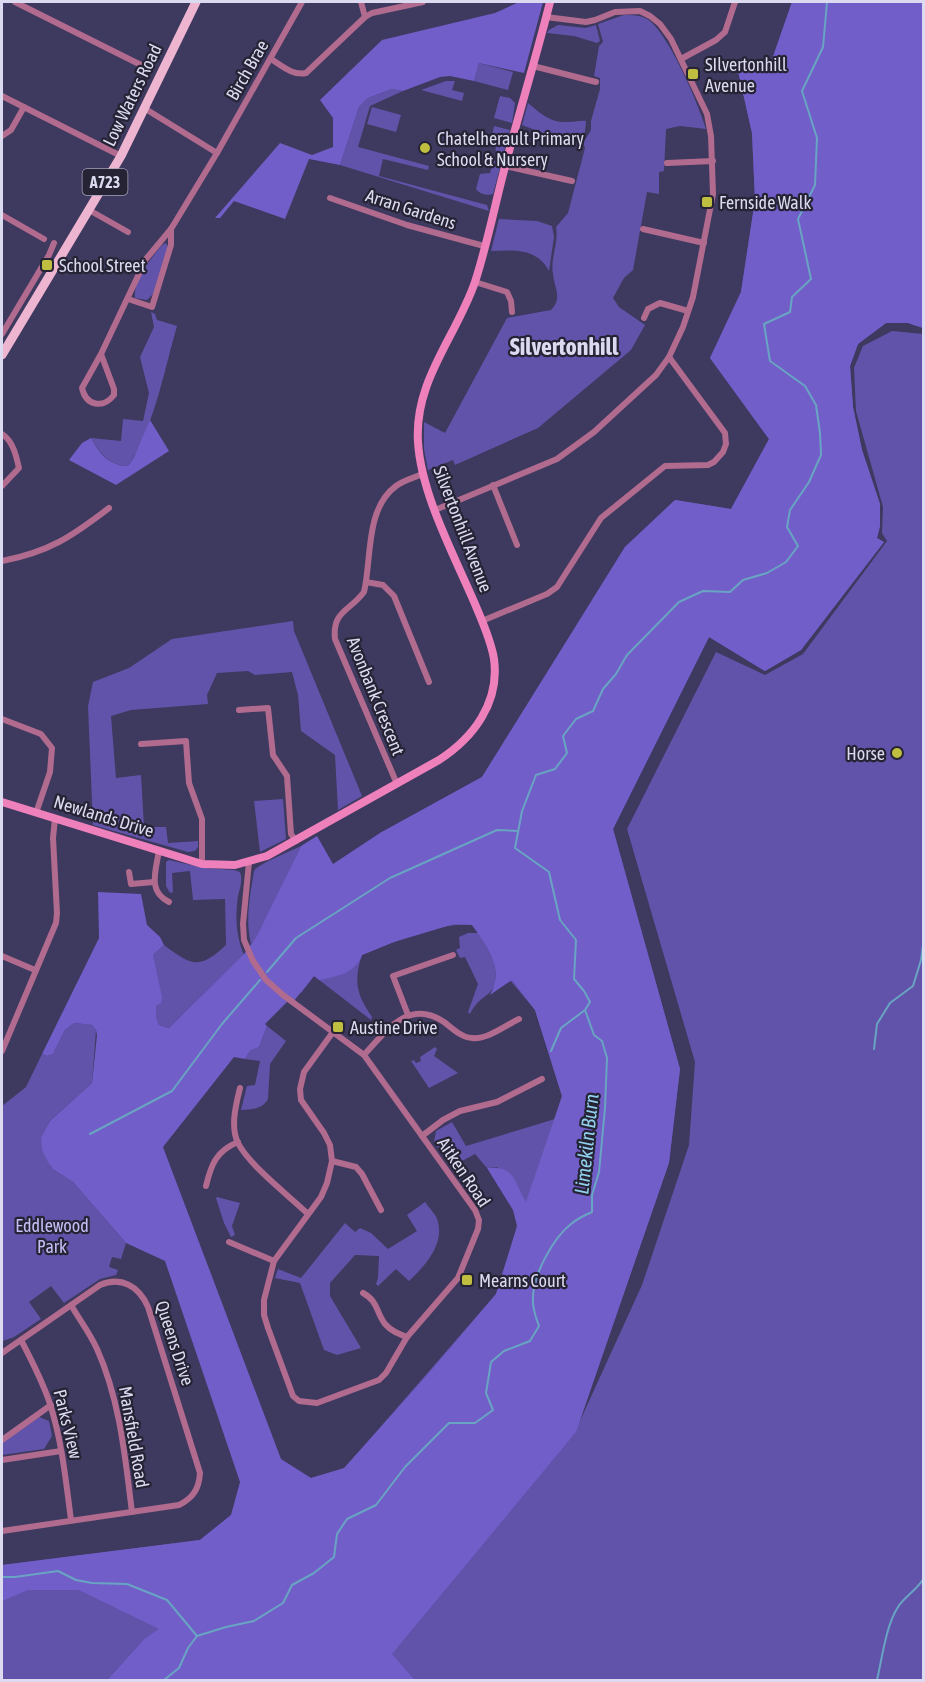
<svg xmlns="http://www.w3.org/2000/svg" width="925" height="1682" font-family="'Asap Condensed',sans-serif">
<rect width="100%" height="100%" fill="#3e395e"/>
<!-- green -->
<g fill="#6153aa">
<path d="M792 2H923V328L908 323H886L858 344 850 366 853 407 862 450 880 504V526L877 538 884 542 801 650 765 671 709 637 613 829 680 1069 669 1162 579 1423 642 1285 689 1145 695 1062 627 829 716 652 765 675 803 654 887 541 882 533 883 507 856 411 854 368 863 346 892 331 923 334V1680H415L391 1654 144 1639 107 1680H2V1565L200 1540 231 1515 311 1478 344 1469 496 1294 526 1203 497 1167 487 1168 475 1154 451 1167 434 1142 436 1131 452 1122 466 1146 555 1119 562 1096 535 1010 494 961C501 1001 483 988 470 1014L468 1012 478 984 465 957 460 958 456 950 460 948 459 937 468 933H478L472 925C437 922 394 942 362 955 353 982 357 995 372 1017L371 1020 314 976 301 993 257 937 251 944C245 920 250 895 254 871 258 864 291 851 301 846L259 934 380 833 482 777 625 547 675 500 731 509 769 439 710 358 741 292 755 200 752 133 736 62 768 71Z"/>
<path d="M624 15C632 15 640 15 647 19 667 30 699 105 706 129L680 126 666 129 664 171 659 172V194L647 192 633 270 624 278 613 298 619 307 645 325 631 350 538 428 455 465 453 460 428 470 424 449V422L445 433 507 318 551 310C563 298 554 287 553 274 550 259 559 243 556 227L568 213 585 148 583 143 591 130V121L600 89V78L594 76 599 46 603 42 598 24Z"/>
<path d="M558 25 586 28 596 25 600 41 597 43 574 36 547 33 549 30Z"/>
<path d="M479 63 513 72 508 90 474 81Z"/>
<path d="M446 81H455L452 90 464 93 462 101 421 90Z"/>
<path d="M392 89 403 91 370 106 358 147 429 166 428 170 383 159 379 176 487 205 489 211 340 165 359 107 368 98Z"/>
<path d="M500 96 510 98 515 103 512 123 494 118Z"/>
<path d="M528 103C540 113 550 123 567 122 574 122 580 120 586 121L585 132 578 139H558L522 125Z"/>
<path d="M372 107 401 115 396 132 367 124Z"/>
<path d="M494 126 510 130 493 194C488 196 479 194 476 189L480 174 490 173C493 162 501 149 491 140Z"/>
<path d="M499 219 537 221 552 226 554 237 549 271C537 248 514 250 491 251Z"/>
<path d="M166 243 168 247 153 294 147 300 135 298C133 279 151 259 162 245Z"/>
<path d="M151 312 155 314 157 320 177 326C164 371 154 428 128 466 108 465 101 454 91 438L121 441 123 419 143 421 149 393 140 357 154 327Z"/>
<path d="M293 621 294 631 362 796 338 810 335 755 301 731 298 695 292 672 255 675 248 671 217 673 207 695 208 704 131 710 111 716 116 778 141 775 144 827H166L168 843 198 841V847L195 851 188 852 93 825 88 706 93 682 129 668 172 639Z"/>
<path d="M283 799 286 839 260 852 254 801Z"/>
<path d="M169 860 204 868 234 870 240 872C243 880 240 888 238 896 235 916 236 936 244 955L169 1028 159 1025 156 1016 153 955 164 945C192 966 199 970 226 945L225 899 193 900 190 871 172 873 173 892 170 893 166 886V862Z"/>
<path d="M74 1023 92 1025 96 1030 92 1083 50 1121 41 1137 54 1170 73 1182 126 1243 121 1259 112 1257 109 1267 118 1270 116 1275 100 1279 64 1303 51 1286 29 1302 41 1319 14 1337 3 1341 2 1106 26 1087 42 1054 47 1056 53 1054 65 1030Z"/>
<path d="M267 1026 286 1041 270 1064 268 1099C262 1110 251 1109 241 1110L247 1086 255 1085 260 1061 245 1059 250 1051 259 1047Z"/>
<path d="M435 1047 437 1049 434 1056 458 1073 429 1088 411 1061 414 1060 416 1063 421 1061 420 1057Z"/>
<path d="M217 1197 240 1203 232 1226 235 1235 231 1237 224 1223 216 1198Z"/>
<path d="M425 1202C429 1208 437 1215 438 1222 444 1245 425 1266 409 1281L396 1269 378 1286 376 1284 378 1278 379 1256 355 1255 330 1283V1296L361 1348 337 1355 324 1350 300 1283 275 1278 278 1269 301 1278 345 1223 355 1232 360 1228 371 1233 388 1249 417 1231 407 1215Z"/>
<path d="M39 1417 49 1421 52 1436 44 1449 2 1455V1443Z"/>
</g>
<!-- forest -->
<g fill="#715ec9" fill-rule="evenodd">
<path d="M519 2H543L524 73 479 63 474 81 450 76 440 77 403 91 392 89 368 98 359 107 340 165 309 159 285 219 234 201 220 218H215L280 143 312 155 333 147V118L320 100 382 40 495 13Z"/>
<path d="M792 2H923V328L908 323H886L858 344 850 366 853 407 862 450 880 504V526L877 538 884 542 801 650 765 671 709 637 613 829 680 1069 669 1163 576 1432 392 1654 415 1680H107L144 1639 159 1629 79 1590H28L2 1601V1565L200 1540 231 1515 240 1482 165 1261 126 1243 73 1182 54 1170 48 1162 42 1150 41 1137 50 1121 92 1083 97 1035 96 1030 92 1025 74 1023 65 1030 53 1054 47 1056 42 1054 99 938 98 892 141 894 147 925 160 937 164 945 153 955 162 997 161 1003 156 1006V1016L159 1025 169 1028 244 954 257 936 301 846 317 836 333 864 380 833 482 777 625 547 675 500 731 509 769 439 710 358 741 292 755 200 752 133 736 62 768 71ZM454 924 472 925C487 946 505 968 490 995L512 980 535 1010 562 1096 526 1202C514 1183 516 1165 487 1168L513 1210 517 1226 496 1294 429 1373 344 1468 311 1478 281 1459 163 1147 234 1057 245 1059 250 1051 259 1047 267 1026 265 1024 289 1000 293 1002 314 976 319 980C336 977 356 973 362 955L394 942Z"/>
<path d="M150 420 169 451 116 485 69 460 82 443 91 438C100 454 108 465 128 466L134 457Z"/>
</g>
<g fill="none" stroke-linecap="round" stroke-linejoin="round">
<!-- stream -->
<g stroke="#69a4c3" stroke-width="2">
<path d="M267 972 296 938 390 878 497 830 518 831"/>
<path d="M874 1049 877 1024 890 1003 913 986 921 960 924 939"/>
<path d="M551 1051 561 1028 585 1010"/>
<path d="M90 1134 172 1091 222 1024 260 980"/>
<path d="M2 1577H15L58 1571 76 1580 92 1583 127 1584 167 1600 197 1636"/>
<path d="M164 1680 179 1668 188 1648 197 1636 226 1627 254 1621 283 1603 292 1585 314 1573 334 1557 337 1534 347 1519 376 1505 405 1467 449 1423H475L493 1410 486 1393 491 1362 504 1351 530 1341 539 1326C536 1318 532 1308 533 1298 533 1275 553 1238 571 1224 577 1219 585 1215 592 1212V1195L599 1172 605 1108 607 1058 602 1041 594 1035 585 1010 590 1002 584 991 574 979 576 940 560 920 549 872 515 848 522 811 536 775 555 769 567 753 563 736 576 719 593 711 603 689 616 674 627 655 679 602 703 591 730 592 743 580 767 573 786 562 798 546 787 527 790 510 809 482 821 455 820 433 816 405 805 386 770 361 764 324 790 312 792 297 811 279 798 219 815 185 817 138 802 91 823 47 827 2"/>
<path d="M877 1680C882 1659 886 1625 898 1607 905 1596 917 1590 924 1578"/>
</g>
<!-- street -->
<g stroke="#b06b8e" stroke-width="6">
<path d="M15 2 149 69"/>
<path d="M361 2 365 17"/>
<path d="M271 59C282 66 293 76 306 73L365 17 372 13 423 2"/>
<path d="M681 59 716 40 725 32 735 2"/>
<path d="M533 66 596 82"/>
<path d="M2 96 121 156"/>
<path d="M144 108 217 153"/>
<path d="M2 136 11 130 24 107"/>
<path d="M667 163 713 161"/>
<path d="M505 166 572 181"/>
<path d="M330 198 407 225 484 246"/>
<path d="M89 210 128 232"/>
<path d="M2 215 44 239"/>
<path d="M643 229 704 243"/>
<path d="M475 282 507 292 511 301 512 312"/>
<path d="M128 299 152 307 171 245V229"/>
<path d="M644 318 648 309 660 303 688 311"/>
<path d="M2 334 49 255 54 243"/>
<path d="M101 354 114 389V395C103 409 86 406 82 388L101 354 146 259 171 229 217 153 302 2"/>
<path d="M2 434C13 441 16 455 19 468L2 486"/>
<path d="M493 485 517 545"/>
<path d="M435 510 557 459 594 432 656 375 669 357 683 327 693 297 713 194 711 136 707 114 671 39 660 24 650 16 640 11 615 12 595 20 586 22 546 17"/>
<path d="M2 561C49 552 71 537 109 508"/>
<path d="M366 582 383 585 394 596 429 682"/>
<path d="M482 621 547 594 557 587 601 518 665 466 708 465 714 462 723 452 726 444 725 433 669 357"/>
<path d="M239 710 268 708 273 755 287 776 291 834 296 841"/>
<path d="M2 719 41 734 52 748 50 772 36 813"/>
<path d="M141 744 186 741 189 783 202 819V864"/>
<path d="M397 784 335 639C332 611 350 611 364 592 372 558 365 509 396 486 404 480 414 478 422 474"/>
<path d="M159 850C156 871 147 891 169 902"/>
<path d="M249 862 243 924 244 940 253 961 266 980 283 995 364 1055 475 1210 479 1220 478 1229 458 1278 407 1337 386 1373 379 1380 317 1403 299 1401 293 1396 268 1328 264 1315V1300L274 1261 321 1197 327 1183 332 1161 330 1145 324 1133 301 1100 300 1089 304 1072 333 1032"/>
<path d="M129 872 131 884 154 882"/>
<path d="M2 956 35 970"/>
<path d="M408 1015 393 976 453 955"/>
<path d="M2 1051 56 923 57 913 53 838 55 818"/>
<path d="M364 1055C386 1031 409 998 444 1022 452 1028 462 1038 472 1038 487 1040 506 1025 519 1019"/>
<path d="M240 1088C236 1104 230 1127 238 1143 250 1166 288 1195 307 1213"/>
<path d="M422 1136 443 1120 460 1111 497 1102 542 1079"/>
<path d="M332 1161 356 1167 362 1174 381 1210"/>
<path d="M206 1186C211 1165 216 1151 238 1142"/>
<path d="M229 1242 274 1261"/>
<path d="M363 1293C378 1301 376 1312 385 1324 391 1331 399 1334 407 1337"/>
<path d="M71 1305C79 1319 90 1333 97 1349 120 1400 125 1457 132 1512"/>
<path d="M21 1340C32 1361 43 1382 50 1404 62 1441 66 1482 71 1520"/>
<path d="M2 1353 100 1285C121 1276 139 1286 148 1307L200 1473C199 1489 193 1498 179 1505L2 1531"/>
<path d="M2 1440 51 1405"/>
<path d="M2 1460 61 1451"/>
</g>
<!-- secondary -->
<path stroke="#ee81bb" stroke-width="8" d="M2 802 202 864 235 865 267 856 439 760C473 738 500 703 494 659 491 640 482 621 475 604 454 555 421 494 418 442 414 381 456 337 475 282 488 242 496 199 507 159 521 106 537 54 550 2"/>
<!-- primary -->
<path stroke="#eeb5d1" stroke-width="9" d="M2 355 121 156 196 2"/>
</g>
<!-- markers -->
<g fill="#c0be41" stroke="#252334" stroke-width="2">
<rect x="687" y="68" width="12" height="12" rx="3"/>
<circle cx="425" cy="148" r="6"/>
<rect x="701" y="196" width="12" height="12" rx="3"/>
<rect x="41" y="259" width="12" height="12" rx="3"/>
<circle cx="897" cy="753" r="6"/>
<rect x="332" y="1021" width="12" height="12" rx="3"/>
<rect x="461" y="1274" width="12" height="12" rx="3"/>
</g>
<g text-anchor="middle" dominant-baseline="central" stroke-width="4.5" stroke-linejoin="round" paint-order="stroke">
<!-- shield labels -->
<rect fill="#252334" stroke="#a4a3b8" stroke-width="1.5" x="82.5" y="169" width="45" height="26" rx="4.5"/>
<g font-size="16" font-weight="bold" fill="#dbdaf0">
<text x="105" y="182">A723</text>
</g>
<!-- poi labels -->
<g font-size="18" fill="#dbdaf0" stroke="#252334" text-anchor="start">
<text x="705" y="64">SIlvertonhill<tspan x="705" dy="21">Avenue</tspan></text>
<text x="437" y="138">Chatelherault Primary<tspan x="437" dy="21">School &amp; Nursery</tspan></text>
<text x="719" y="202">Fernside Walk</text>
<text x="59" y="265">School Street</text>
<text x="885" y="753" text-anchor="end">Horse</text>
<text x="350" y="1027">Austine Drive</text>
<text x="479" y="1280">Mearns Court</text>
</g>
<!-- street labels -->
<g font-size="18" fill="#dbdaf0" stroke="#252334">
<text transform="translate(247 70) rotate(-60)">Birch Brae</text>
<text transform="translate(132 95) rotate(-64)">Low Waters Road</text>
<text transform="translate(411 209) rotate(18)">Arran Gardens</text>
<text transform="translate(463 529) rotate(69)">Silvertonhill Avenue</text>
<text transform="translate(376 696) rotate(68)">Avonbank Crescent</text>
<text transform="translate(104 816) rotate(17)">Newlands Drive</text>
<text transform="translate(464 1172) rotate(56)">Aitken Road</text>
<text transform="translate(175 1343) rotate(72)">Queens Drive</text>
<text transform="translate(68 1424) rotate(76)">Parks View</text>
<text transform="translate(134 1437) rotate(80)">Mansfield Road</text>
</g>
<!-- park labels -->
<g font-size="18" fill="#c3bef5" stroke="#252334">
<text x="52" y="1225">Eddlewood<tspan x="52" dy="21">Park</tspan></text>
</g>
<!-- water labels -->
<g font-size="20" font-style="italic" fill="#91d0ed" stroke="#252334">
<text transform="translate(586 1144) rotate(-84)">Limekiln Burn</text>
</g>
<!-- district labels -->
<g font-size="24" font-weight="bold" fill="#dbdaf0" stroke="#252334">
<text x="564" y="346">Silvertonhill</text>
</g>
</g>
<!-- border -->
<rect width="925" height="1682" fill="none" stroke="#dbdaf0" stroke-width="6"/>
</svg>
